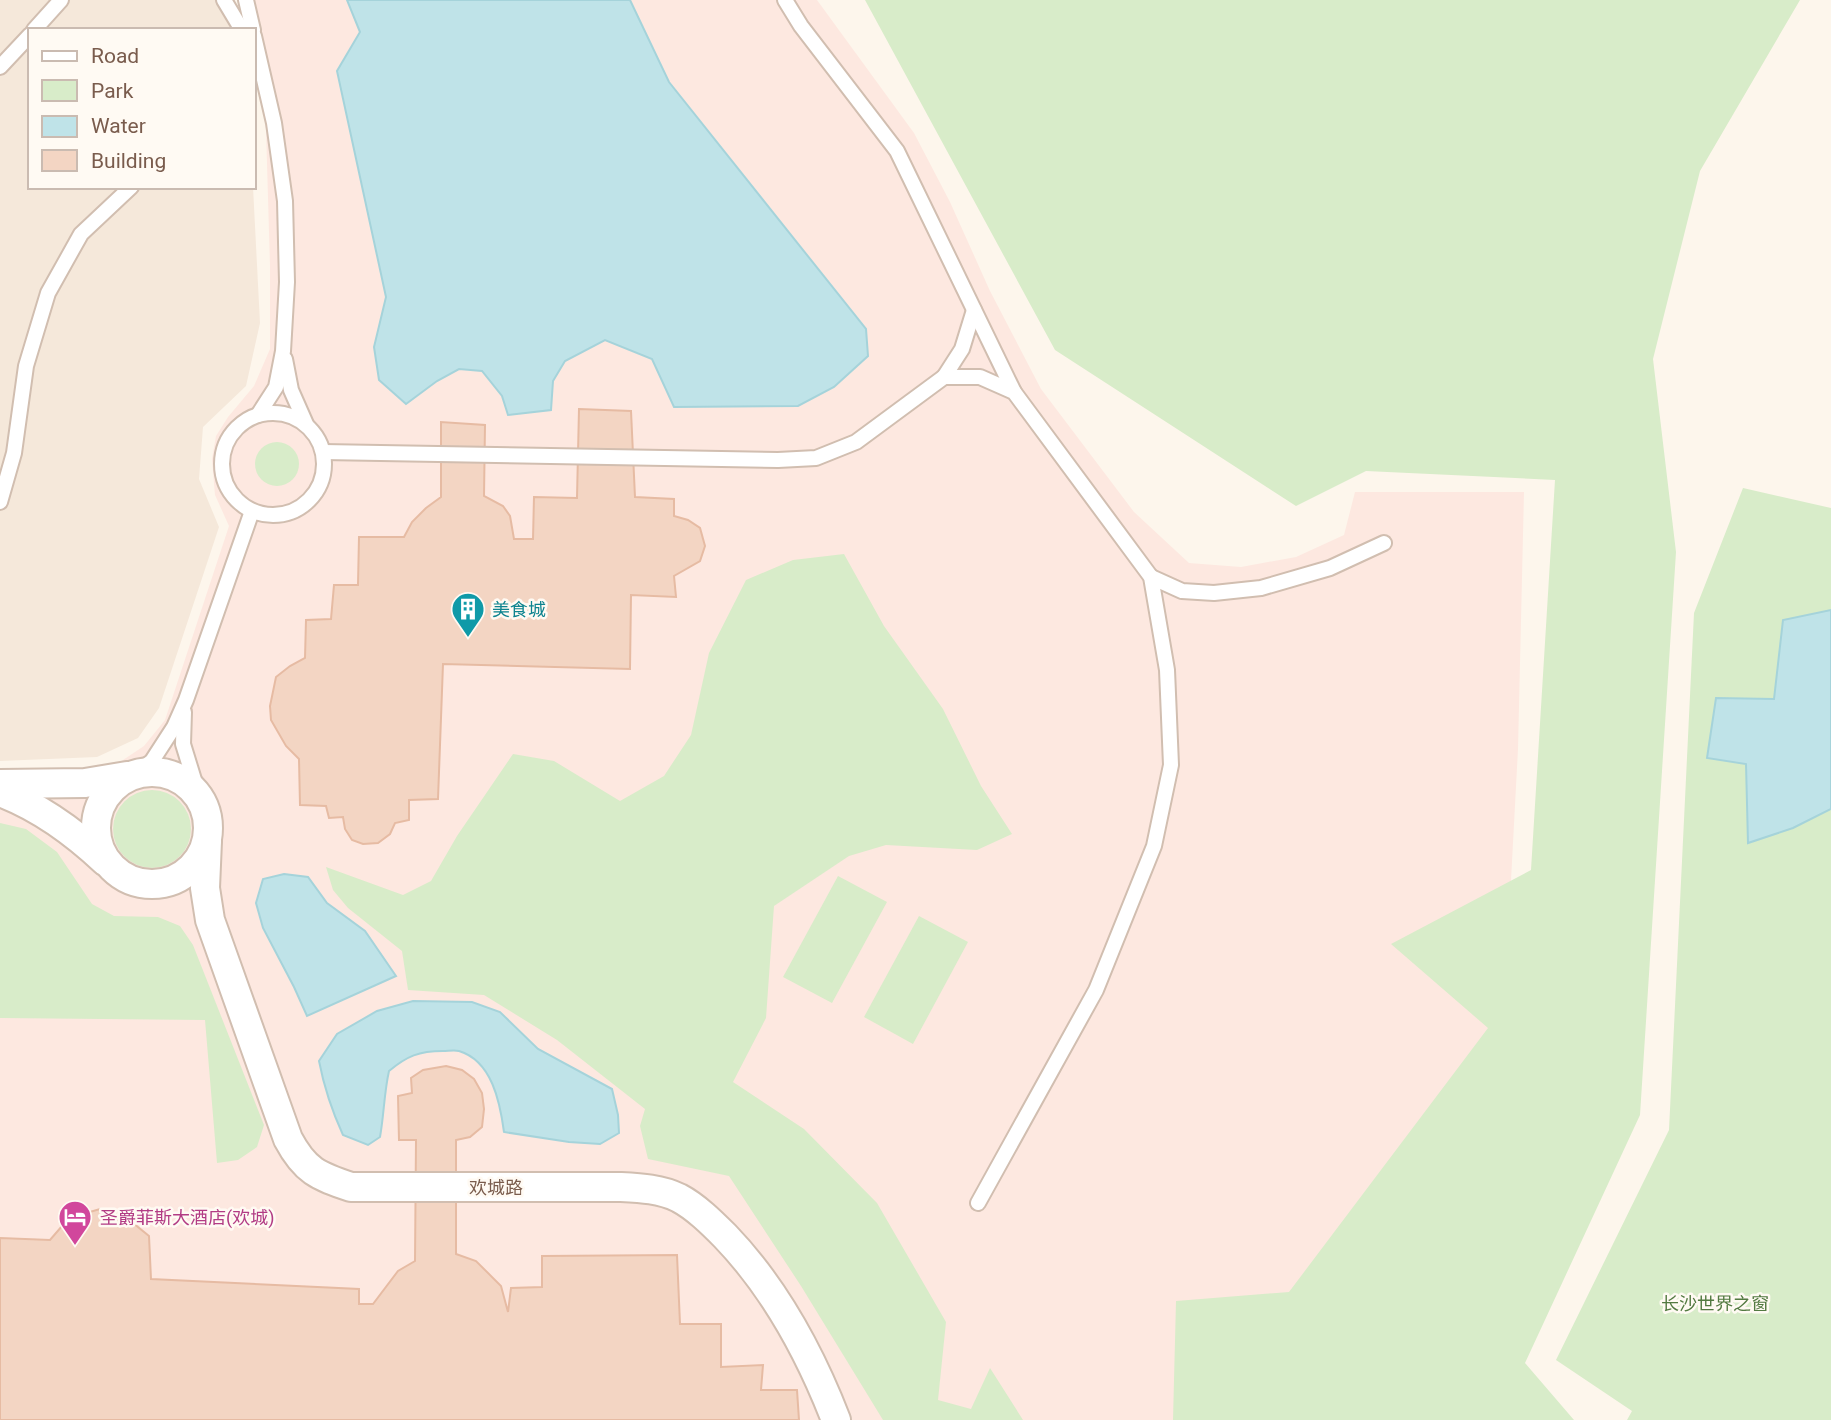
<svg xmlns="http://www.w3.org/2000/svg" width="1831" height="1420" font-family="Roboto,'Noto Sans SC',sans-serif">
<rect width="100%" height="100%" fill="#fdf6ec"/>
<!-- residential -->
<path fill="#f5e8da" d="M0 0H235L238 30H30V187H253L260 323 246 386 203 427 199 479 219 527 159 708 138 738 97 757 0 761Z"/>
<!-- commercial -->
<path fill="#fde8e0" d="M247 0H817L914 133 950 202 990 291 1041 389 1134 512 1189 563 1241 567 1296 557 1344 535 1355 492H1524L1518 749 1509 918 1485 1046 1424 1171 1183 1420H0V771L94 770 120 762 144 746 165 720 229 526 215 495 212 459 216 436 228 417 254 386 270 349V266L266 129Z"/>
<!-- green -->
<g fill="#d8ecc9">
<path d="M865 0H1800L1700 171 1653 359 1676 552 1640 1115 1525 1363 1574 1420H1173L1176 1301 1289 1292 1488 1028 1391 944 1531 870 1555 480 1366 471 1296 506 1055 350Z"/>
<circle cx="277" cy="464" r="22"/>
<path d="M1743 488 1831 508V1420H1627L1632 1411 1556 1360 1669 1130 1694 613Z"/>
<path d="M844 554 884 626 943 709 981 786 1012 834 977 850 886 845 849 856 774 906 766 1018 733 1082 804 1129 877 1203 946 1322 938 1400 971 1409 990 1368 1023 1420H883L801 1286 729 1176 648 1159 640 1126 645 1109 557 1040 484 995 408 990 402 951 348 908 333 890 326 867 403 895 431 881 457 836 513 754 554 761 620 801 664 776 691 735 709 653 746 580 793 560Z"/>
<circle cx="152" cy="829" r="39"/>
<path d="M0 823 26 829 57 852 92 904 114 916 158 917 180 926 193 945 264 1125 257 1147 238 1160 217 1163 205 1020 0 1018Z"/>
<path d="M838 876 887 902 832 1003 783 977Z"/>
<path d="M919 916 968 942 913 1044 864 1017Z"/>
</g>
<!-- water -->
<g fill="#bfe3e8" stroke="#a5d3da" stroke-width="2">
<path d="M347 0H630L669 82 866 329 868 356 834 387 798 406 674 407 652 359 605 340 565 361 553 381 551 410 508 415 502 396 482 371 459 369 437 381 406 404 379 380 374 347 386 297 337 71 360 32Z"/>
<path d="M1831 610V809L1793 828 1748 843 1746 764 1707 758 1716 698 1774 699 1783 620Z"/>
<path d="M284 874 308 877 327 903 365 931 396 976 307 1016 294 987 263 928 256 903 263 879Z"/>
<path d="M413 1001 472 1002 500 1012 538 1049 612 1089 618 1115 619 1133 600 1144 569 1142 504 1132C500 1102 492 1061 459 1051 455 1050 448 1051 443 1051 419 1051 407 1056 389 1071 384 1093 384 1115 380 1137L368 1145 343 1135C332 1111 324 1087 319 1061L337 1034 377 1011Z"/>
</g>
<!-- building -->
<g fill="#f3d5c3" stroke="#e6bba3" stroke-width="2">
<path d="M579 409 631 411 635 497 674 499V516L688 520 700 528 705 546 700 561 674 576 676 597 631 595 630 669 443 664 438 799 409 800V820L395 823 390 834 378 843 363 844 352 840 345 829 343 817 329 818 326 806 300 805 299 759 286 746 271 720 270 706 276 677 290 666 305 658 306 620 331 619 334 585H358L359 537H404L412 522 426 508 441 497V422L485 425 484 496 503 506 510 516 514 539H533L534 497 577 498Z"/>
<path d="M446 1066 462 1070 474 1079 482 1093 484 1109 482 1127 470 1137 456 1140V1254L476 1261 501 1286 508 1312 511 1288 542 1287V1256L677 1255 680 1324H721V1367L763 1365 761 1390H797L799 1420H0V1238L50 1240 69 1218 100 1209 128 1219 149 1236 151 1279 359 1289V1304H373L398 1271 415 1261 416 1140H399L398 1096 412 1093 411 1078 423 1070Z"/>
</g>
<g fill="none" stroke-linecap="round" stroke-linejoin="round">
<defs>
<g id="lane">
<path d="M224 0 242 30"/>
<path d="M246 0 253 30"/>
<path d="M785 0 801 26 897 151 1014 392"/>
<path d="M34 30 61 0"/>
<path d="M254 36 274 123 285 201 287 282 283 351 276 387 258 415"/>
<path d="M0 67 30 35"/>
<path d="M285 359 291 390 306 424"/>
<path d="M944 377 962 349 974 310"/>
<circle cx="273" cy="464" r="51"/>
<path d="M323 452 778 460 816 458 856 442 944 377H980L1014 392 1151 577 1167 670 1171 765 1154 846 1096 990 978 1203"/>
<path d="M0 502 14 453 26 366 48 293 81 234 131 187"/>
<path d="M1151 577 1182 591 1214 593 1261 588 1330 568 1384 543"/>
<path d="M184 712 183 744 199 796"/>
<path d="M134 775 152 761 174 727 186 700 252 511"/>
</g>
<g id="street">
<circle cx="152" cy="828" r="56"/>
<path d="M0 784 85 783 127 776"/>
<path d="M0 792C40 807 74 832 105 861"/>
<path d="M207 841 205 888 210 920 288 1139C305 1171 318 1176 351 1187H621C641 1188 661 1189 679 1198 696 1207 712 1223 725 1236 775 1288 810 1353 836 1420"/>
</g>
</defs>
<!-- lane casing -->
<use href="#lane" stroke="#d1beb0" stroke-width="18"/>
<!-- street casing -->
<use href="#street" stroke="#d1beb0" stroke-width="32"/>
<!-- lane -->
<use href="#lane" stroke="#fff" stroke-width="14"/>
<!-- street -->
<use href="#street" stroke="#fff" stroke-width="28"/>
</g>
<!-- icons -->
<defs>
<symbol id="building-pin" viewBox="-11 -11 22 30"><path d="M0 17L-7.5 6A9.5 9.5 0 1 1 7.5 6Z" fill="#0f9aa8" stroke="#fffaf3"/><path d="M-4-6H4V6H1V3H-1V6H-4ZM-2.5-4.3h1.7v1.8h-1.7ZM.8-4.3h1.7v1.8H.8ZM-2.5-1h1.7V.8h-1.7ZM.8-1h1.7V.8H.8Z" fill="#fff"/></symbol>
<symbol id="hotel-pin" viewBox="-11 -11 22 30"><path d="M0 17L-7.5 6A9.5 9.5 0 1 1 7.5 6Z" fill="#d1479c" stroke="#fffaf3"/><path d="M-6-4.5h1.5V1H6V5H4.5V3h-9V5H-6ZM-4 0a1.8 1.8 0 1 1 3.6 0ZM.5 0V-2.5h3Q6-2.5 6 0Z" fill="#fff"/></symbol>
</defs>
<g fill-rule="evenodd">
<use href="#building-pin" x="449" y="590" width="38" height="52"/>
<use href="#hotel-pin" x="56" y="1198" width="38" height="52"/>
</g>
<g text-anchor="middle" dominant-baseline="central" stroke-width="5" stroke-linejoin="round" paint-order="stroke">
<!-- culture labels -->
<g font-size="18" fill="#0d838f" stroke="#fffaf3" text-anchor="start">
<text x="492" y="609">美食城</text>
</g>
<!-- street labels -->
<g font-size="18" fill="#7a5c4d" stroke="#fffaf3">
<text x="496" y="1187">欢城路</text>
</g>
<!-- hotel labels -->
<g font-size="18" fill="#b23c85" stroke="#fffaf3" text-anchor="start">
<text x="100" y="1217">圣爵菲斯大酒店(欢城)</text>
</g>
<!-- park labels -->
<g font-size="18" fill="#537a41" stroke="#fffaf3">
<text x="1715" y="1303">长沙世界之窗</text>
</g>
</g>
<!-- legend -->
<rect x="28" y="28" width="228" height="161" fill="#fffaf3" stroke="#cabbb1" stroke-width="2"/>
<rect x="42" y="51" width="35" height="10" fill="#ffffff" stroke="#cabbb1" stroke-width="2"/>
<text x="91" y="63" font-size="21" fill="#7a5c4d">Road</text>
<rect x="42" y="80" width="35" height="21" fill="#d8ecc9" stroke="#cabbb1" stroke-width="2"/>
<text x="91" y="98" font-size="21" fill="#7a5c4d">Park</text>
<rect x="42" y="116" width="35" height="21" fill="#bfe3e8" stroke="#cabbb1" stroke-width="2"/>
<text x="91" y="133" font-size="21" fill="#7a5c4d">Water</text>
<rect x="42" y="150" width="35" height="21" fill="#f3d5c3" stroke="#cabbb1" stroke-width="2"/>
<text x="91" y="168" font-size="21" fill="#7a5c4d">Building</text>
</svg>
